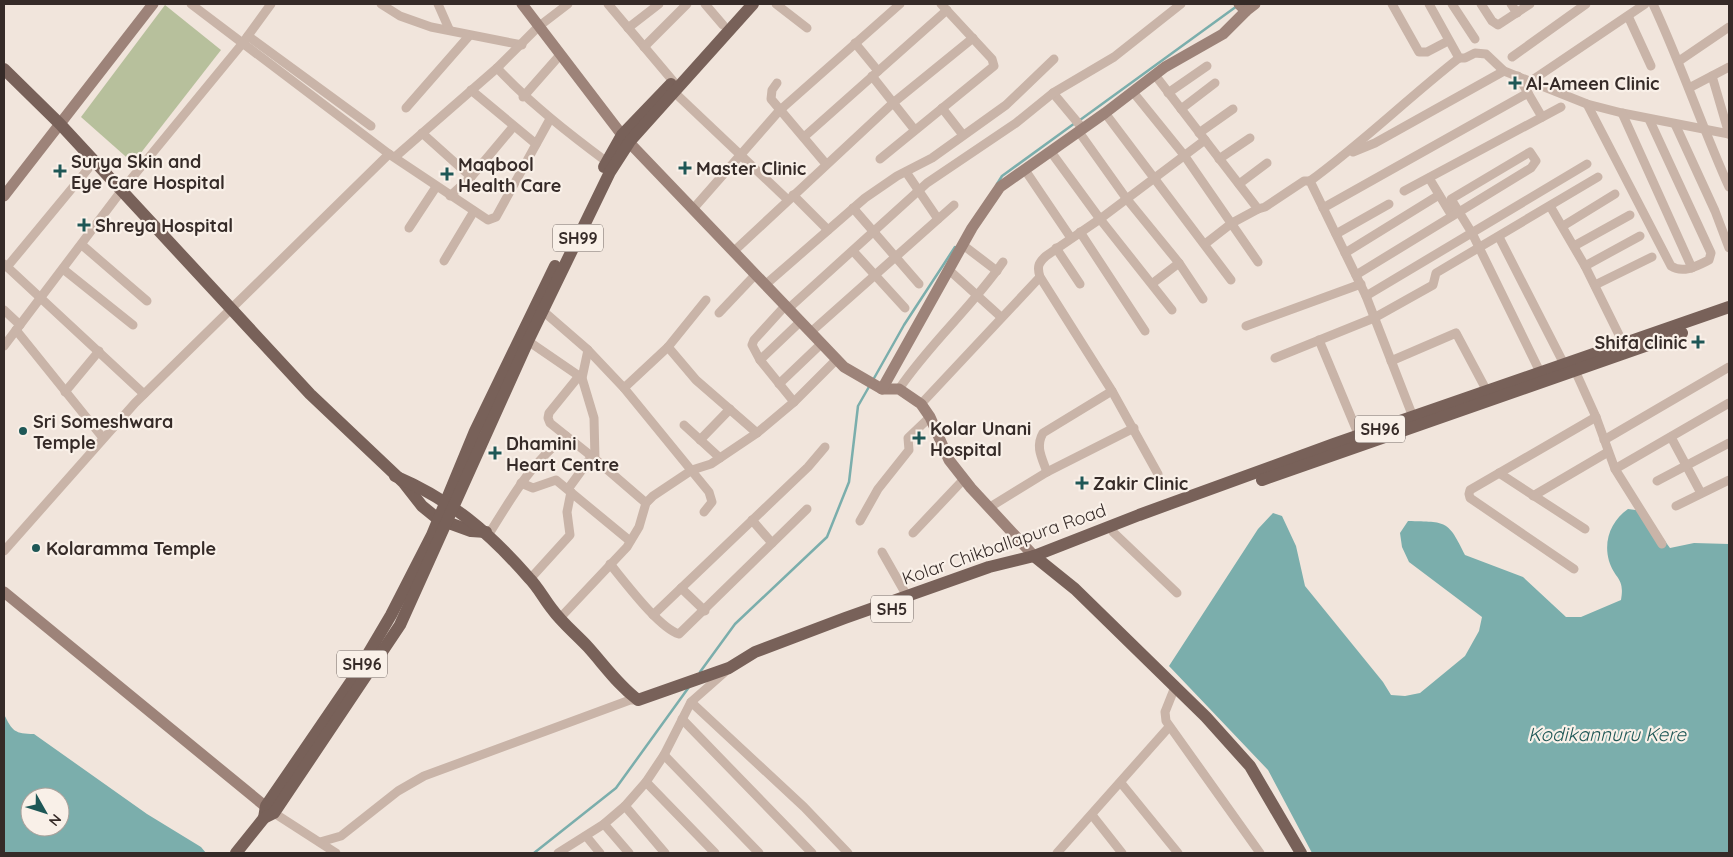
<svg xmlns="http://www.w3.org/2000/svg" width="1733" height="857" font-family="Quicksand,sans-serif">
<rect width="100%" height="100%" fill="#f1e5dc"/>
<!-- green -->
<path fill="#b7c09c" d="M165 5 221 50 133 163 81 117Z"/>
<!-- water -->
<g fill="#7baeac" fill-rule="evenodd">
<path d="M1628 509 1643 511 1670 548 1694 543 1729 544V853H1312L1268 770 1169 666 1258 529 1273 513 1282 516 1296 546 1305 586 1383 682 1391 695 1405 696 1420 693 1465 656 1479 631 1482 617 1409 562 1402 547 1400 533 1408 521C1447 522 1448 520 1465 555L1523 577 1566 617H1581L1621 600C1625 577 1615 580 1609 561 1603 540 1612 520 1628 509Z"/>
<path d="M4 714C12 731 15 734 34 734L147 814 201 847 206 853H4ZM30 797H60V827H30Z"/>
</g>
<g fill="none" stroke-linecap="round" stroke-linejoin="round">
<!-- stream -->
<g stroke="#7baeac" stroke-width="2.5">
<path d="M1080 120 1237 6"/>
<path d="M997 184 1002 176 1075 123"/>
<path d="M873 380 904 325 955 247"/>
<path d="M700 672 735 624 827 537 849 482 858 406 870 385"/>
<path d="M534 853 616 788 689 687"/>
</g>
<!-- street -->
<g stroke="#c9b4a8" stroke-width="9">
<path d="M191 4 389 154 488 220 496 217 550 119"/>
<path d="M381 4 400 16 431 27 522 45"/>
<path d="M438 4 449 29"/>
<path d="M608 4 673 81"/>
<path d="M705 4 723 25"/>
<path d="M776 4 807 28"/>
<path d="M1392 4 1419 52H1427L1448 41"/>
<path d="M1429 4 1459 58H1465L1475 53 1486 54 1504 71 1587 104 1622 113 1729 134"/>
<path d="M1452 4 1475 39"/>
<path d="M1481 4 1492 21 1498 25 1530 4"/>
<path d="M1511 4 1517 13"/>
<path d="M1653 4C1681 64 1702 127 1729 187"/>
<path d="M1628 16 1651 66"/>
<path d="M628 28 659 4"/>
<path d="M248 36 371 126"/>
<path d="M855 43 878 71"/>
<path d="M644 47 687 4"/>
<path d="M1512 57 1586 4"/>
<path d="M1679 61 1729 27"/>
<path d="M497 68C531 104 568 133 607 162"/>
<path d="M1155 75 1258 209 1265 207 1304 181H1310L1366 296 1413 417"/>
<path d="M872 76 914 129"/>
<path d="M1518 76 1542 117"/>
<path d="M1712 76 1729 134"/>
<path d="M1531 81 1645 4"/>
<path d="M777 83 772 90 771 99 826 164"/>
<path d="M1689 88 1729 67"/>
<path d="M471 90 536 144"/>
<path d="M674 92 788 200"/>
<path d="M1133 92 1184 155 1258 262"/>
<path d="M1053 93 1083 129"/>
<path d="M1168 93 1207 66"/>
<path d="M523 97 560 55"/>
<path d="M1587 104 1671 266C1683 274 1697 266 1709 260L1711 253 1649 119"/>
<path d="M406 108 469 36"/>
<path d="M942 108 963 135"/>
<path d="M1181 109 1215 83"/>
<path d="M1105 113 1231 280"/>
<path d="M1622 113 1692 268"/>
<path d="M1675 124 1715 211 1729 248"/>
<path d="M1079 132 1126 198 1179 263 1203 299"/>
<path d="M422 133 471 177"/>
<path d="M1199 133 1233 109"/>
<path d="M804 137 947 10"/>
<path d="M1051 152 1100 219 1172 310"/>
<path d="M1353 152 1375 143 1504 71"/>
<path d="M395 157 497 68 538 27 568 4"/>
<path d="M880 159 994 66 992 59 941 4"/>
<path d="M1219 159 1250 138"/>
<path d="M1025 170 1071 238"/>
<path d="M906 172 938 219"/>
<path d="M1429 178 1452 216"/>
<path d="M1310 181C1362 143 1408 98 1459 58"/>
<path d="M1239 184 1267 163"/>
<path d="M1404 191 1561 107"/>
<path d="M793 195 828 230"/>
<path d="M450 196 471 177 513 127"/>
<path d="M1550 206 1585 266 1623 343"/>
<path d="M853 208 919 284"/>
<path d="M1323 208 1528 93"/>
<path d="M693 209 779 111 900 4"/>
<path d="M1563 226 1615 194"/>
<path d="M409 228 436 187"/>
<path d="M1080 232 1145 331"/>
<path d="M1336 234 1389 204"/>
<path d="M1499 237 1564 364"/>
<path d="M1205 244 1232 223 1258 209"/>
<path d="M82 245 147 301"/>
<path d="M963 245 997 271"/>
<path d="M1574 246 1630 215"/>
<path d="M1056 248 1080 284"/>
<path d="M853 251 905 308"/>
<path d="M733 252 893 103 973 38"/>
<path d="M1345 253 1439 195"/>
<path d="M444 261 474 211"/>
<path d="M4 264 144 394"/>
<path d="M1585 266 1640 236"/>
<path d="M7 267 88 169"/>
<path d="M63 269 133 325"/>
<path d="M949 270 1001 317"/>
<path d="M1356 275 1531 168 1536 161 1530 152 1451 199 1472 233 1541 374"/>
<path d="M1153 283 1179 263"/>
<path d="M765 285 865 198 897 176 932 158 1006 105 1054 59"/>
<path d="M1595 285 1652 257"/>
<path d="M1366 296 1587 164"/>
<path d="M785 306 754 340 752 345 760 360 794 402"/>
<path d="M788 309 927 183 1016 123 1053 93 1114 57 1181 4"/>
<path d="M4 310 20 325"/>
<path d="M543 311 588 350 624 388 709 492 712 502 704 512"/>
<path d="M719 313 755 275"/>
<path d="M1246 326 1361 284"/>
<path d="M16 330 103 438"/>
<path d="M812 331 954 205"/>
<path d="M1319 340 1359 436"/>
<path d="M528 341 582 378"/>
<path d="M4 346 122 190 242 44 271 4"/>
<path d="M668 347 696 380 757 433"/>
<path d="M588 350 582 378 594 418 595 459 646 503"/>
<path d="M1275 358 1374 318 1433 285 1436 273 1598 177"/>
<path d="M760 360 801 321"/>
<path d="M1391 361 1456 333 1489 395"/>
<path d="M1573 366 1596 417 1615 469 1662 544"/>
<path d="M579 376 549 413 548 418 550 423 595 459"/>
<path d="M779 384 822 343"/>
<path d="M624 388 668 347 706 300"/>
<path d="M899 389C930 343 972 307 1003 262"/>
<path d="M65 392 99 351"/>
<path d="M921 404 1040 277"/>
<path d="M684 425 720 458"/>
<path d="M1671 437 1701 493"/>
<path d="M700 440 730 409"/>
<path d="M1604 440 1729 367"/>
<path d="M1615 469 1729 403"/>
<path d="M1047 472C1042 458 1035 447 1043 433L1112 391"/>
<path d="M1499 473 1585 529"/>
<path d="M1158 474 1112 391 1040 277C1037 267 1038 263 1046 256L1100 219 1205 140"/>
<path d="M1657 481 1729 443"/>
<path d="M521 483 533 488 556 480 630 541"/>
<path d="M568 489 592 456"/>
<path d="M1533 496 1608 452"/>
<path d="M1676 506 1729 480"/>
<path d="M990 507 1047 472 1134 428"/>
<path d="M752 520 772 543"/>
<path d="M860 521 878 489 909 450 908 438 930 417"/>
<path d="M1113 532 1177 593"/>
<path d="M913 533 964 479"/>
<path d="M489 534C512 497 531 463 566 436"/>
<path d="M4 551 135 403 389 154"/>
<path d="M882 552 907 596"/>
<path d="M610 564C625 582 659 628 679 634L807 509"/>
<path d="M1574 569 1470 498 1469 494 1470 490 1596 417"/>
<path d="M530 579 570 535 567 512 571 492"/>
<path d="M681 588 705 611"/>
<path d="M653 615 808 467 825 447"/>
<path d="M560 618 627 547 639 527 646 503 653 496 692 470 711 464 757 433 794 402 837 359"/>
<path d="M1175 687 1165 712 1166 721 1260 853"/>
<path d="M691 702 804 807 848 853"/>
<path d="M682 719 812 853"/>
<path d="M664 755 759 853"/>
<path d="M646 782 715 853"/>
<path d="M1121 783 1178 853"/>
<path d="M625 806 665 853"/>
<path d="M274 813 336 853"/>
<path d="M1092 815 1122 853"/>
<path d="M604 824 629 853"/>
<path d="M586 836 600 853"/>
<path d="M320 842 341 836 398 791 424 776 630 700H638"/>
<path d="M558 853 604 824 625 806 646 782 664 755 691 702 725 672"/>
<path d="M1057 853 1169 727"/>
</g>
<!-- secondary -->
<g stroke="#9d8379" stroke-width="11">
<path d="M522 4 622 135 844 367 882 389H899L921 404 930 417 949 460 971 488 1034 556"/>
<path d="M1239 4 1246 11 1255 4"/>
<path d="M4 196 153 4"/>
<path d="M882 389 972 228 1000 187 1105 113 1165 67 1223 34 1246 11"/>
<path d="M4 592 271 811"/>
</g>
<!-- primary -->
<g stroke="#786159" stroke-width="12">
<path d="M4 69 60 124 310 394 404 483 422 506 438 519 471 531 486 532"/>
<path d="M604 167 622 135 671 84"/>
<path d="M395 476C451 500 489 532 529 578 538 587 544 599 552 609 562 623 576 634 588 647 605 666 618 685 638 700L729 668 755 652 845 618 989 567 1034 556 1139 515 1334 444 1729 307"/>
<path d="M1262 480 1682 333"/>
<path d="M1034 556 1075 589 1206 717 1250 766 1301 853"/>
<path d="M264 818 266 806 355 676 391 615 432 535 475 431 555 266"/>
<path d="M236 853 264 818 274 813 400 625 528 341 610 172 630 141 753 4"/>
</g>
</g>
<!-- markers -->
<g fill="#1e5756" stroke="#f9f0e8" stroke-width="2">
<path d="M1512.5 75.5h5v5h5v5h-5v5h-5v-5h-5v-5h5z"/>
<path d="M682.5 160.5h5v5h5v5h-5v5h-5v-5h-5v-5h5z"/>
<path d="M57.5 163.5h5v5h5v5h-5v5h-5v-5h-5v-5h5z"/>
<path d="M444.5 166.5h5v5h5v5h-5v5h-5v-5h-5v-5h5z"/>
<path d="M81.5 217.5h5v5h5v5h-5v5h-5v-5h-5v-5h5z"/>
<path d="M1695.5 334.5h5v5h5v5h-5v5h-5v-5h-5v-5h5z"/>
<circle cx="23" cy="431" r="5"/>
<path d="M916.5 430.5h5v5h5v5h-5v5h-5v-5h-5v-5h5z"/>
<path d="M492.5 445.5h5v5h5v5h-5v5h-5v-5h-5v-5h5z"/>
<path d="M1079.5 475.5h5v5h5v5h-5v5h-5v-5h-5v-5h5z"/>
<circle cx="36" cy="548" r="5"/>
</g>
<g text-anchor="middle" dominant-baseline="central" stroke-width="4.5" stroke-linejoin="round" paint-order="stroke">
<!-- shield labels -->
<g fill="#f9f0e8" stroke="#706662" stroke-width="1">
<rect x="553" y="224.5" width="50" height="27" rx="4"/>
<rect x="1355" y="415.5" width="50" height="27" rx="4"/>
<rect x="871" y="595.5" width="42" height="27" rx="4"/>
<rect x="337" y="650.5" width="50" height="27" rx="4"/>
</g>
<g font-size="16" font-weight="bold" fill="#362b28">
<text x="578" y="238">SH99</text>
<text x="1380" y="429">SH96</text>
<text x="892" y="609">SH5</text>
<text x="362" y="664">SH96</text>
</g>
<!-- poi labels -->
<g font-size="18" font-weight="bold" fill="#362b28" stroke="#f9f0e8" text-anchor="start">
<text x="1526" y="83">Al-Ameen Clinic</text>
<text x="71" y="161">Surya Skin and<tspan x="71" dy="21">Eye Care Hospital</tspan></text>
<text x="458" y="164">Maqbool<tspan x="458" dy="21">Health Care</tspan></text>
<text x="696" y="168">Master Clinic</text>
<text x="95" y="225">Shreya Hospital</text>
<text x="1687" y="342" text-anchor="end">Shifa clinic</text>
<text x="33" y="421">Sri Someshwara<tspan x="33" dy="21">Temple</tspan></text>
<text x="930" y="428">Kolar Unani<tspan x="930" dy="21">Hospital</tspan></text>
<text x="506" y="443">Dhamini<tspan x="506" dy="21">Heart Centre</tspan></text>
<text x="1093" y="483">Zakir Clinic</text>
<text x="46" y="548">Kolaramma Temple</text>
</g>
<!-- street labels -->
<g font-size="18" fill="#362b28" stroke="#f9f0e8">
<text transform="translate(1004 544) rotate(-19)">Kolar Chikballapura Road</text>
</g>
<!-- water labels -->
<g font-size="19" font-style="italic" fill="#1e5756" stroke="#f9f0e8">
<text x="1607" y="734">Kodikannuru Kere</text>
</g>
</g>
<!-- border -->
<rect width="1733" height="857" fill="none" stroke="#362b28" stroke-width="10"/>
<!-- north arrow -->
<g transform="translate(45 812) rotate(129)"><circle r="24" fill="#f9f0e8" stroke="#aba19b"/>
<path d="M0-4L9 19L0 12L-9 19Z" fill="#1e5756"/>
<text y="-8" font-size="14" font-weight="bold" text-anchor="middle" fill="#362b28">N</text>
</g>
</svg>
